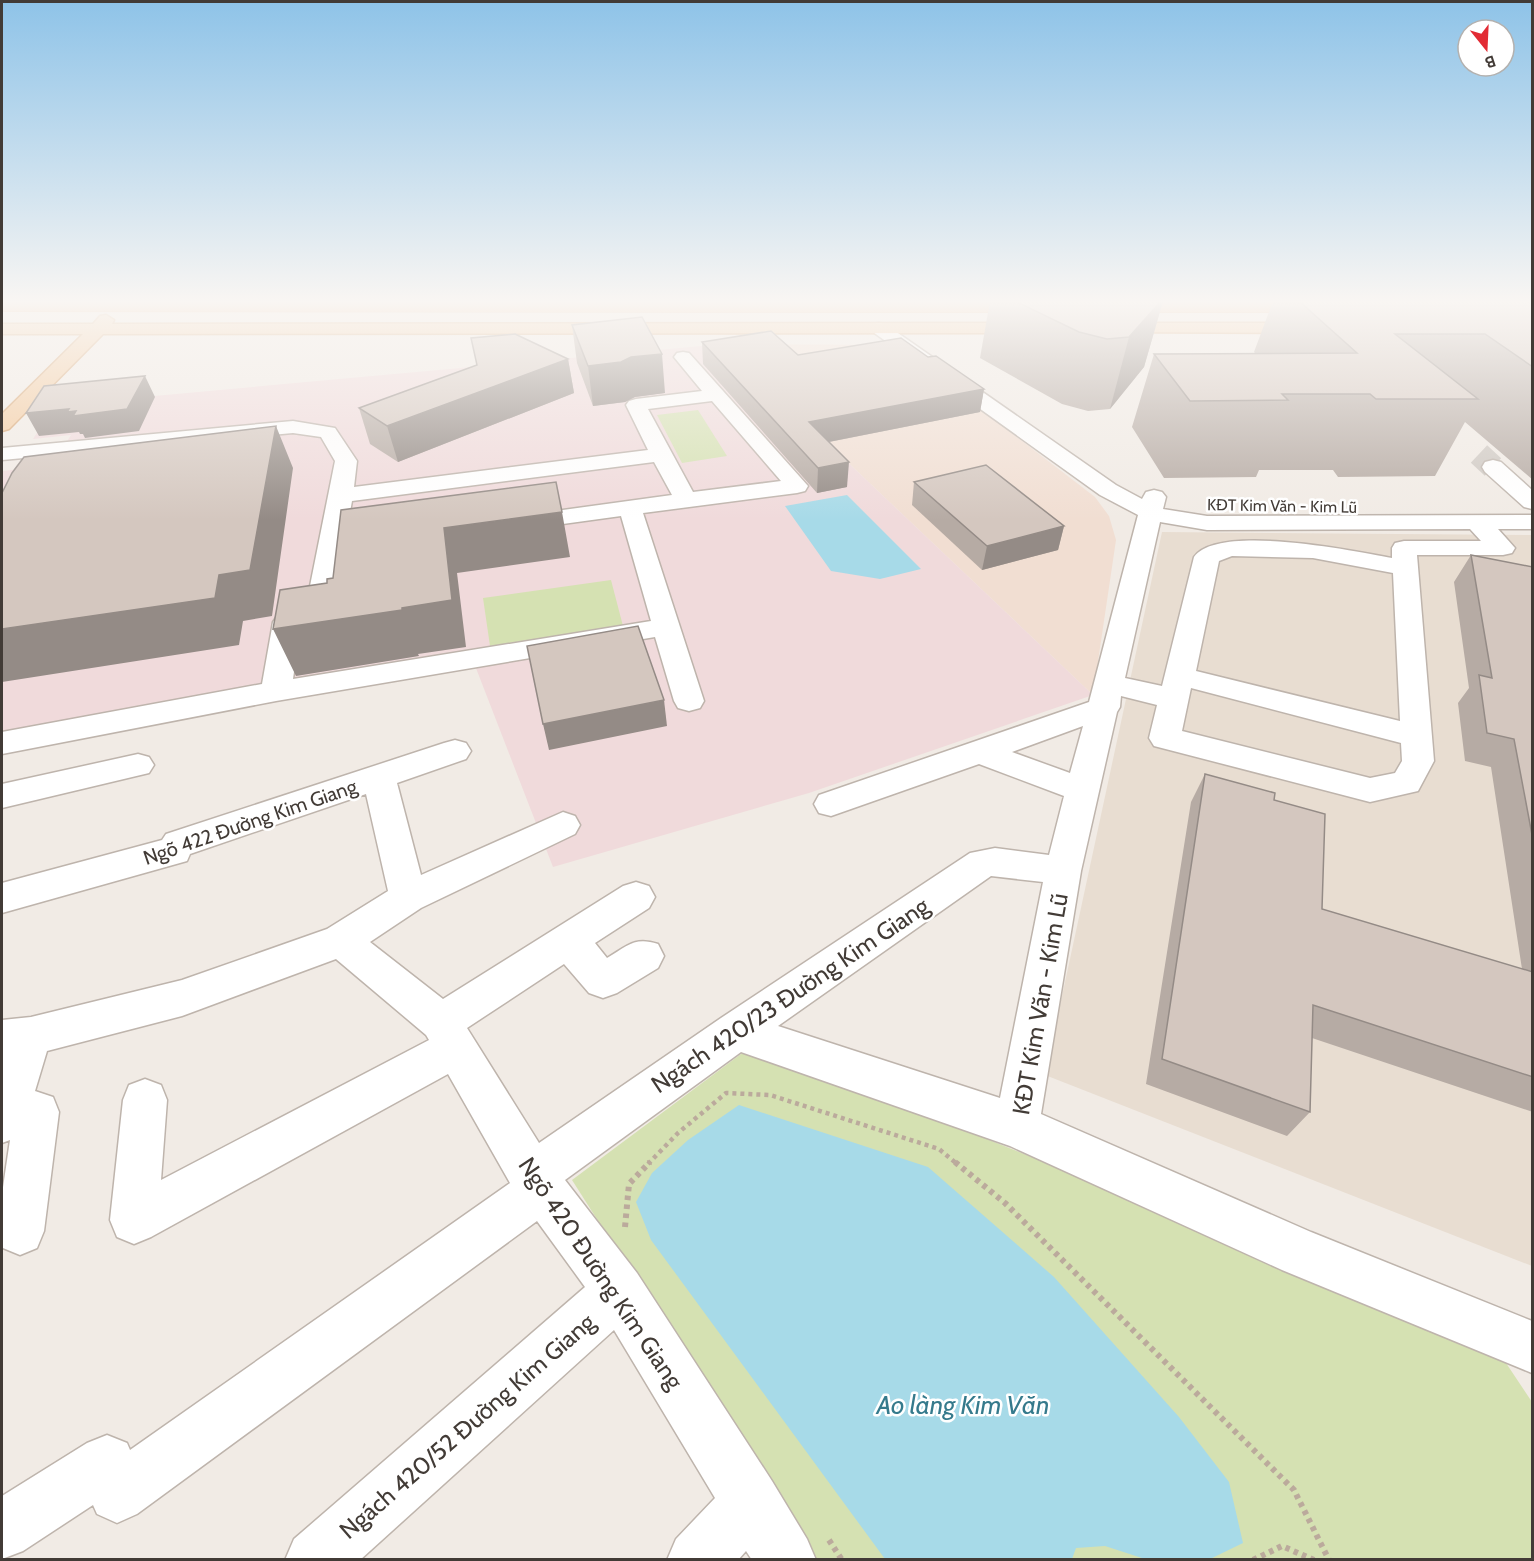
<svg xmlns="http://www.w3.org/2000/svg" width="1534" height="1561" font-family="Cabin,sans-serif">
<rect width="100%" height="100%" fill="#f1ebe5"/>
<!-- commercial -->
<path fill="#f1ded2" d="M723 344 897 345 1095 497 1109 516 1116 540 1093 695Z"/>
<!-- education -->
<path fill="#e8ddd1" d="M1162 532 1532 535V1266L1045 1075Z"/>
<!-- medical -->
<path fill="#f0dadb" d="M723 344 1093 695 809 793 553 867 474 663 2 743V471L52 466 71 435 33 439 55 405Z"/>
<!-- green -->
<g fill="#d5e1b2">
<path d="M698 410 727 456 682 463 657 415Z"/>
<path d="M611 580 623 626 490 646 483 598Z"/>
<path d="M745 1051 947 1123 1492 1342 1532 1402V1559H813L572 1180Z"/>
</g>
<!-- water -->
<g fill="#a7dae8">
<path d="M847 495 921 569 880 579 831 571 785 506Z"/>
<path d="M739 1105 928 1167 1054 1277 1179 1417 1229 1482 1243 1543 1208 1560 1145 1559 1105 1546 1076 1548 1072 1559H885L651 1240 636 1202 652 1173 688 1140Z"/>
</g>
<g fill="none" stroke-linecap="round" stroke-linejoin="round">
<!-- minor-tunnel -->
<path stroke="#cec8c2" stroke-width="24" stroke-dasharray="24 12" stroke-linecap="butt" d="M1479 454 1493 467"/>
<defs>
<g id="minor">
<path d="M879 323 885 324 1116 485 1142 499 1146 492 1154 490 1162 492 1166 497 1163 509 1207 516 1532 515V529H1498L1515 548 1512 553 1503 555H1417L1434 761 1418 791 1370 802 1154 746 1149 738 1157 705 1121 696 1120 707 1117 712 1081 871 1041 1114 1311 1232 1532 1321V1373L1282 1270 1010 1146 741 1052 565 1180 637 1273 772 1481 807 1539 816 1560H752L746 1551 738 1560H667L676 1539 715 1498 614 1330 360 1560H285L294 1539 585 1287 537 1221 137 1514 117 1523 97 1514 93 1505 23 1551 2 1559V1496L87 1443 107 1435 127 1443 130 1450 510 1183 448 1074 151 1237 134 1244 117 1237 110 1220 123 1100 129 1085 145 1079 161 1085 167 1100 161 1180 429 1040 426 1035 336 959 182 1016 47 1051 35 1091 53 1097 59 1112 44 1231 37 1248 20 1255 3 1248 2 1194 10 1140 2 1143V1020L31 1017 182 980 327 929 388 891 366 794 190 854 187 861 2 913V883L162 840 166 834 444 743 455 740 466 743 471 751 466 759 397 783 421 875 563 812 575 816 580 825 575 834 421 908 370 942 443 999 623 886 636 882 649 886 655 897 649 908 595 943 607 958C627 946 635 936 658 944L664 956 658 968 617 993 603 998 589 993 564 964 467 1028 539 1143 721 1018 970 853 995 848 1049 855 1064 796 979 764 831 816 819 813 814 804 819 795 1089 702 1138 515 1100 495 873 332 870 328 873 324ZM1160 522 1207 530 1470 529 1481 541H1404L1395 543 1392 548V558C1355 551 1218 523 1194 557L1162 686 1125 678ZM1232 556 1313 558 1393 573 1400 721 1196 671 1219 561ZM1191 688 1401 743 1402 761 1395 773 1370 778 1182 731ZM1083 726 1070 773 1012 752ZM991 876 1043 882 1000 1098 778 1026Z"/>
<path d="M683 352 689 353 808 486 805 491 797 493 643 513 704 701 700 708 689 711 678 708 674 701 655 637 276 701 2 754V732L262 684 273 622 277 616 305 611 335 461 321 437 293 433 2 460V448L293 421 335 428 357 461 354 487 648 450 626 405 629 401 636 399 702 391 674 357 677 353ZM712 401 781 481 693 492 648 409ZM654 462 672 495 519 516 511 518 507 523 511 528 519 530 621 516 651 621 293 679 300 628 327 623 331 617 352 501Z"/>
<path d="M1493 460 1501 462 1532 490V509L1524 507 1485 472 1482 467 1485 462Z"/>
<path d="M138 754 149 757 154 765 149 773 2 808V784Z"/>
</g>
<g id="major">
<path d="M106 315 114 320 112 324 1030 323 1036 324 1039 328 1036 332 1030 333 103 334 9 429 2 431V414L83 334H2V324H93L100 316Z"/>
<path d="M1111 323H1309L1315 324 1318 328 1315 332 1309 333 1105 332 1102 328 1105 324Z"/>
</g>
</defs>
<!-- minor casing -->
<use href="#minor" stroke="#beb4ac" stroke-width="3"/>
<!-- major casing -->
<use href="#major" stroke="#d6a26e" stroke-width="3"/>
<!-- path-far1 -->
<path stroke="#bbaa9c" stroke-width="4.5" stroke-dasharray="4 4" stroke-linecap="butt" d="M648 1164 678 1133 726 1093 770 1095 939 1149 957 1164"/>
<!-- path -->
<g stroke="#bbaa9c" stroke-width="6" stroke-dasharray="4.5 4.5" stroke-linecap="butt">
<path d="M955 1162 1005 1203 1294 1490 1329 1560"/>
<path d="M625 1227 629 1184 650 1162"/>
<path d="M829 1540 842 1560"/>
<path d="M1253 1560 1282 1546 1314 1560"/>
</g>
<!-- minor -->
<use href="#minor" fill="#fff" fill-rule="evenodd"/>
<!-- major -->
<use href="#major" fill="#f3c99c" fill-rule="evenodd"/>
<defs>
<g id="highway-bridge">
<path d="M2 302 1033 303"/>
<path d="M1117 303H1318"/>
</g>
</defs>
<!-- highway-bridge casing -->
<use href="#highway-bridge" stroke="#cc7e44" stroke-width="20" stroke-linecap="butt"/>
<!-- highway-bridge -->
<use href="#highway-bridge" stroke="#eeac73" stroke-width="19"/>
</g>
<!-- wall -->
<g fill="#b6aba4">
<path d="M990 301H1163L1144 367 1110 409 1088 411 1062 404 980 358Z"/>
<path d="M1273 301H1533V480L1465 422 1435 476 1338 477 1333 470H1259L1256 477 1164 478 1132 427 1154 354H1256L1254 352Z"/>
<path d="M572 325 665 393 635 397 625 402 593 406 577 363Z"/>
<path d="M702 342 798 355 928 357 984 389 980 412 829 442 847 487 817 493 703 364Z"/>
<path d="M568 359 574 393 398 462 370 444 359 408Z"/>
<path d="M914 482 1064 526 1058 550 982 570 912 505Z"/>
<path d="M1471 555 1533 567V1112L1312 1038 1310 1112 1287 1136 1146 1084 1191 802 1205 774 1274 800 1322 909 1522 969 1491 767 1465 761 1458 703 1469 688 1454 582Z"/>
</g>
<!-- shaded-wall -->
<g fill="#948b86">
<path d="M1161 301H1163L1144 367 1110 409 1129 337Z"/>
<path d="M662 354 665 393 635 397 625 402 593 406 588 366 631 357Z"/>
<path d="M568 359 574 393 398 462 387 426Z"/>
<path d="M145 376 155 397 139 431 85 438 83 434H80L79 432 39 436 26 413 69 409Z"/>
<path d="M984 389 980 412 808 446 809 422Z"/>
<path d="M276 426 293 468 272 616 243 621 239 645 2 682V629L219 575Z"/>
<path d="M849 462 847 487 817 493 818 468Z"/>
<path d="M562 512 570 557 457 573 466 647 418 654 419 656 296 676 273 629 402 608 444 528Z"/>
<path d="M1064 526 1058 550 982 570 987 546Z"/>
<path d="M664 700 667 726 549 750 543 724Z"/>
</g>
<!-- building -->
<g fill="#d4c7bf" stroke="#948b86" stroke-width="1.5">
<path d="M1015 301H1161L1129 337 1107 339 1079 332Z"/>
<path d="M1299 301H1533V367L1485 334H1395L1478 399H1376L1370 394H1282L1288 400 1190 401 1154 354 1357 353Z"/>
<path d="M642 317 662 354 631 357 621 362 588 366 572 325Z"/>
<path d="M771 331 798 355 901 338 928 357 936 356 984 389 809 422 849 462 818 468 702 342Z"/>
<path d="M515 334 568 359 387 426 359 408 477 365 471 338Z"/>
<path d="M145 376 127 409 73 416 76 411 67 412 69 409 26 413 44 386Z"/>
<path d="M276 426 250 570 219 575 215 598 2 629V493L12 473 24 457Z"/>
<path d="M986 465 1064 526 987 546 914 482Z"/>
<path d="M556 482 562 512 444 528 452 600 402 608V610L273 629 280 590 327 583V579L333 578 341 510Z"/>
<path d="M1471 555 1533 567V840L1514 739 1487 733 1479 675 1492 678Z"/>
<path d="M638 626 664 700 543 724 527 646Z"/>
<path d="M1205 774 1275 793 1274 800 1325 814 1322 909 1533 972V1077L1313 1005 1310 1112 1162 1059Z"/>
</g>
<!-- sky -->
<linearGradient id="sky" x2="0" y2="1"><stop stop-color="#8ec3e8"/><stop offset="0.58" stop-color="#f9f6f3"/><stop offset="1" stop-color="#f9f6f3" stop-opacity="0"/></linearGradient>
<rect width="1534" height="520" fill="url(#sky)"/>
<g text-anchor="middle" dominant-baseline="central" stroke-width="5" stroke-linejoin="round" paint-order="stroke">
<!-- far-street labels -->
<g font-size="16" fill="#423b36" stroke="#fff">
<text transform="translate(1282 506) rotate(1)">KĐT Kim Văn - Kim Lũ</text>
</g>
<!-- street labels -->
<g font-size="20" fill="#423b36" stroke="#fff">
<text transform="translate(250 822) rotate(-19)">Ngõ 422 Đường Kim Giang</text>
</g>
<!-- near-street labels -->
<g font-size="24" fill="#423b36" stroke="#fff">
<text transform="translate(790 995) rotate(-34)">Ngách 420/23 Đường Kim Giang</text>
<text transform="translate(1040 1004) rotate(-80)">KĐT Kim Văn - Kim Lũ</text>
<text transform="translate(601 1273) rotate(56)">Ngõ 420 Đường Kim Giang</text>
<text transform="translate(467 1426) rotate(-41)">Ngách 420/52 Đường Kim Giang</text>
</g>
<!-- near-water labels -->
<g font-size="26" font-style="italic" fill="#357a8c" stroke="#fff">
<text x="963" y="1405">Ao làng Kim Văn</text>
</g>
</g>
<!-- border -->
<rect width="1534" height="1561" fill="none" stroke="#423b36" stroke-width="6"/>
<!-- north arrow -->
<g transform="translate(1486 48) rotate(162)"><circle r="28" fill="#ffffff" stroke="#b3b1af" stroke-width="1.5"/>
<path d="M0-4.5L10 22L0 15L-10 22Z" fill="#e22b34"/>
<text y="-9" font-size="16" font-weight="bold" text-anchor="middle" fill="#423b36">B</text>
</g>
</svg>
